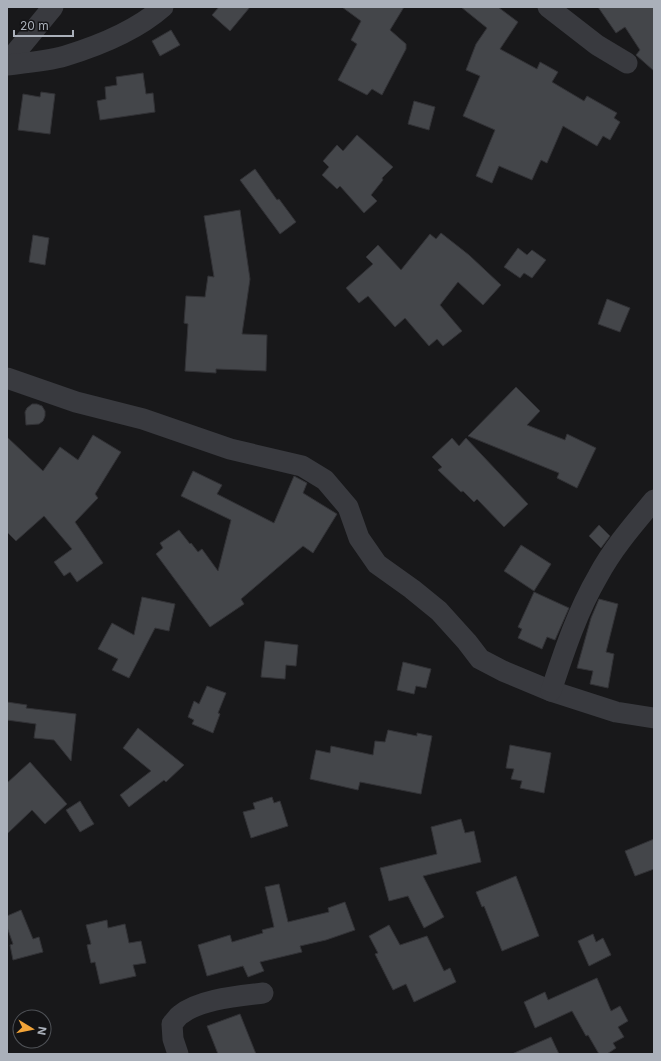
<svg xmlns="http://www.w3.org/2000/svg" width="661" height="1061" font-family="Inter,sans-serif">
<rect width="100%" height="100%" fill="#18181a"/>
<!-- building -->
<g fill="#44464a" stroke="#323236">
<path d="M219 7H250L230 31 212 15Z"/>
<path d="M342 7H404L390 30 406 44V49L382 95 372 89 367 95 338 80 357 44 351 40 361 21Z"/>
<path d="M461 7H498L518 22 500 49 537 69 540 62 558 72 552 82 584 101 587 96 617 113 614 118 620 122 610 140 603 136 597 146 563 126 547 163 541 160 532 180 499 166 492 183 476 176 495 130 463 116 480 76 466 70 476 44 487 28Z"/>
<path d="M598 7H654V71L636 55 640 50 625 27 616 33Z"/>
<path d="M171 30 180 45 160 56 152 41Z"/>
<path d="M143 73 146 94 153 93 155 112 100 120 97 101 106 99 105 87 117 85 116 77Z"/>
<path d="M41 92 55 94 50 134 18 130 23 94 40 97Z"/>
<path d="M414 101 435 107 429 130 408 124Z"/>
<path d="M357 135 393 167 382 178 383 180 371 195 377 201 364 213 340 186 337 189 322 175 329 167 323 161 337 145 343 151Z"/>
<path d="M255 169 277 200 279 199 296 222 280 234 240 180Z"/>
<path d="M240 210 250 279 242 334 267 335 266 371 216 369V373L185 371 188 324 184 323 186 296 205 297 208 276 214 277 204 216Z"/>
<path d="M441 233 469 255 501 285 483 305 458 282 440 305 462 331 443 346 437 339 429 346 405 318 395 327 368 296 359 303 346 288 373 264 366 257 378 245 401 270 430 234 436 239Z"/>
<path d="M33 235 49 238 45 265 29 262Z"/>
<path d="M518 248 527 255 532 250 546 260 532 278 524 273 520 278 504 267Z"/>
<path d="M607 299 630 308 620 332 598 324Z"/>
<path d="M516 387 540 411 527 425 565 440 567 434 596 448 577 488 557 478 559 473 468 436Z"/>
<path d="M32 404H37L42 406 45 411V416L43 421 39 424 26 425 25 412 27 408Z"/>
<path d="M93 435 121 452 95 494 98 498 75 522 103 563 77 582 70 572 64 576 54 562 72 549 44 516 16 541 7 532V437L43 471 60 447 78 460Z"/>
<path d="M452 438 459 446 466 438 528 504 504 527 477 499 474 502 463 491 461 492 438 470 442 467 432 457Z"/>
<path d="M193 471 222 485 217 494 274 523 294 476 307 483 303 493 337 514 313 553 303 546 241 599 244 604 210 627 156 554 163 548 160 543 179 530 190 544 191 543 198 552 202 549 218 571 231 520 181 496Z"/>
<path d="M599 525 610 536 601 548 589 536Z"/>
<path d="M521 545 551 564 534 591 504 571Z"/>
<path d="M534 592 569 608 555 640 547 637 542 649 518 638 522 629 518 627Z"/>
<path d="M142 597 175 604 169 631 155 628 129 678 112 670 118 659 98 649 112 623 134 635Z"/>
<path d="M599 599 618 604 606 652 614 654 608 688 590 684 593 671 577 668 591 618Z"/>
<path d="M265 641 298 645 296 666 286 665 285 679 261 677Z"/>
<path d="M403 662 431 669 426 688 416 686 414 694 397 690Z"/>
<path d="M207 686 226 693 218 713 220 714 213 733 192 724 194 720 188 717 194 701 199 704Z"/>
<path d="M7 702 27 705 26 708 76 714 71 761 54 740 34 738 36 724 7 720Z"/>
<path d="M138 728 184 765 166 782 164 780 129 807 120 795 151 771 123 748Z"/>
<path d="M388 730 417 736V733L432 736 421 794 360 782 358 790 310 779 316 750 330 753 331 746 373 755 375 741 385 742Z"/>
<path d="M510 745 551 753 544 793 520 788 522 781 511 779 514 769 506 768Z"/>
<path d="M30 762 67 804 45 824 32 810 7 834V783Z"/>
<path d="M272 797 274 803 280 801 288 826 251 838 243 812 255 809 253 803Z"/>
<path d="M80 801 94 824 80 832 66 810Z"/>
<path d="M461 819 465 833 474 831 481 862 423 876 444 917 424 928 408 896 389 901 380 868 437 854 431 827Z"/>
<path d="M654 839V869L635 876 625 851Z"/>
<path d="M516 876 539 936 502 951 484 906 482 907 476 892Z"/>
<path d="M279 884 288 922 329 912 328 908 345 902 355 930 326 940 300 946 302 952 260 962 264 971 248 977 243 966 207 976 198 945 230 935 232 942 263 933 262 930 274 927 265 887Z"/>
<path d="M21 910 33 939 39 937 43 952 13 960 10 945 13 944 7 927V916Z"/>
<path d="M107 920 108 928 125 924 129 943 141 941 146 963 133 965 136 976 100 984 95 962 91 963 87 945 91 944 86 925Z"/>
<path d="M389 925 400 945 427 936 444 971 450 968 456 982 414 1002 406 984 393 990 375 954 378 953 369 936Z"/>
<path d="M593 934 596 942 603 938 611 955 589 966 578 941Z"/>
<path d="M597 978 611 1011 620 1006 628 1021 618 1027 624 1037 613 1043 616 1048 607 1054H599L588 1035 586 1036 572 1011 535 1028 524 1002 545 992 548 1000Z"/>
<path d="M240 1014 256 1054H218L207 1026Z"/>
<path d="M551 1037 559 1054H512Z"/>
</g>
<g fill="none" stroke-linecap="round" stroke-linejoin="round">
<!-- street -->
<g stroke="#393a3f" stroke-width="21">
<path d="M548 7 597 45 627 63"/>
<path d="M7 63 53 7"/>
<path d="M7 65C25 63 48 61 65 56 98 46 137 30 163 7"/>
<path d="M7 378 76 402 143 419 230 449 302 466 325 480 348 507 359 538 377 564 412 589 439 611 467 642 480 659 503 671 551 691 616 712 654 718"/>
<path d="M551 691C564 652 577 612 598 576 613 548 634 524 654 500"/>
<path d="M178 1054 173 1039 172 1024C175 1021 177 1017 180 1015 199 999 239 996 263 993"/>
</g>
</g>
<!-- border -->
<rect width="661" height="1061" fill="none" stroke="#aab0ba" stroke-width="16"/>
<!-- north arrow -->
<g transform="translate(32 1029) rotate(100)"><circle r="19" fill="#131315" stroke="#4f5257"/>
<path d="M0-3L7 15L0 10L-7 15Z" fill="#f2a438"/>
<text y="-6" font-size="11" font-weight="bold" text-anchor="middle" fill="#aab0ba">N</text>
</g>
<!-- scale -->
<path d="M14 30v6h59v-6" fill="none" stroke="#aab0ba" stroke-width="2"/>
<text x="20" y="30" font-size="12" fill="#aab0ba" stroke="#131315" stroke-width="3" paint-order="stroke">20 m</text>
</svg>
